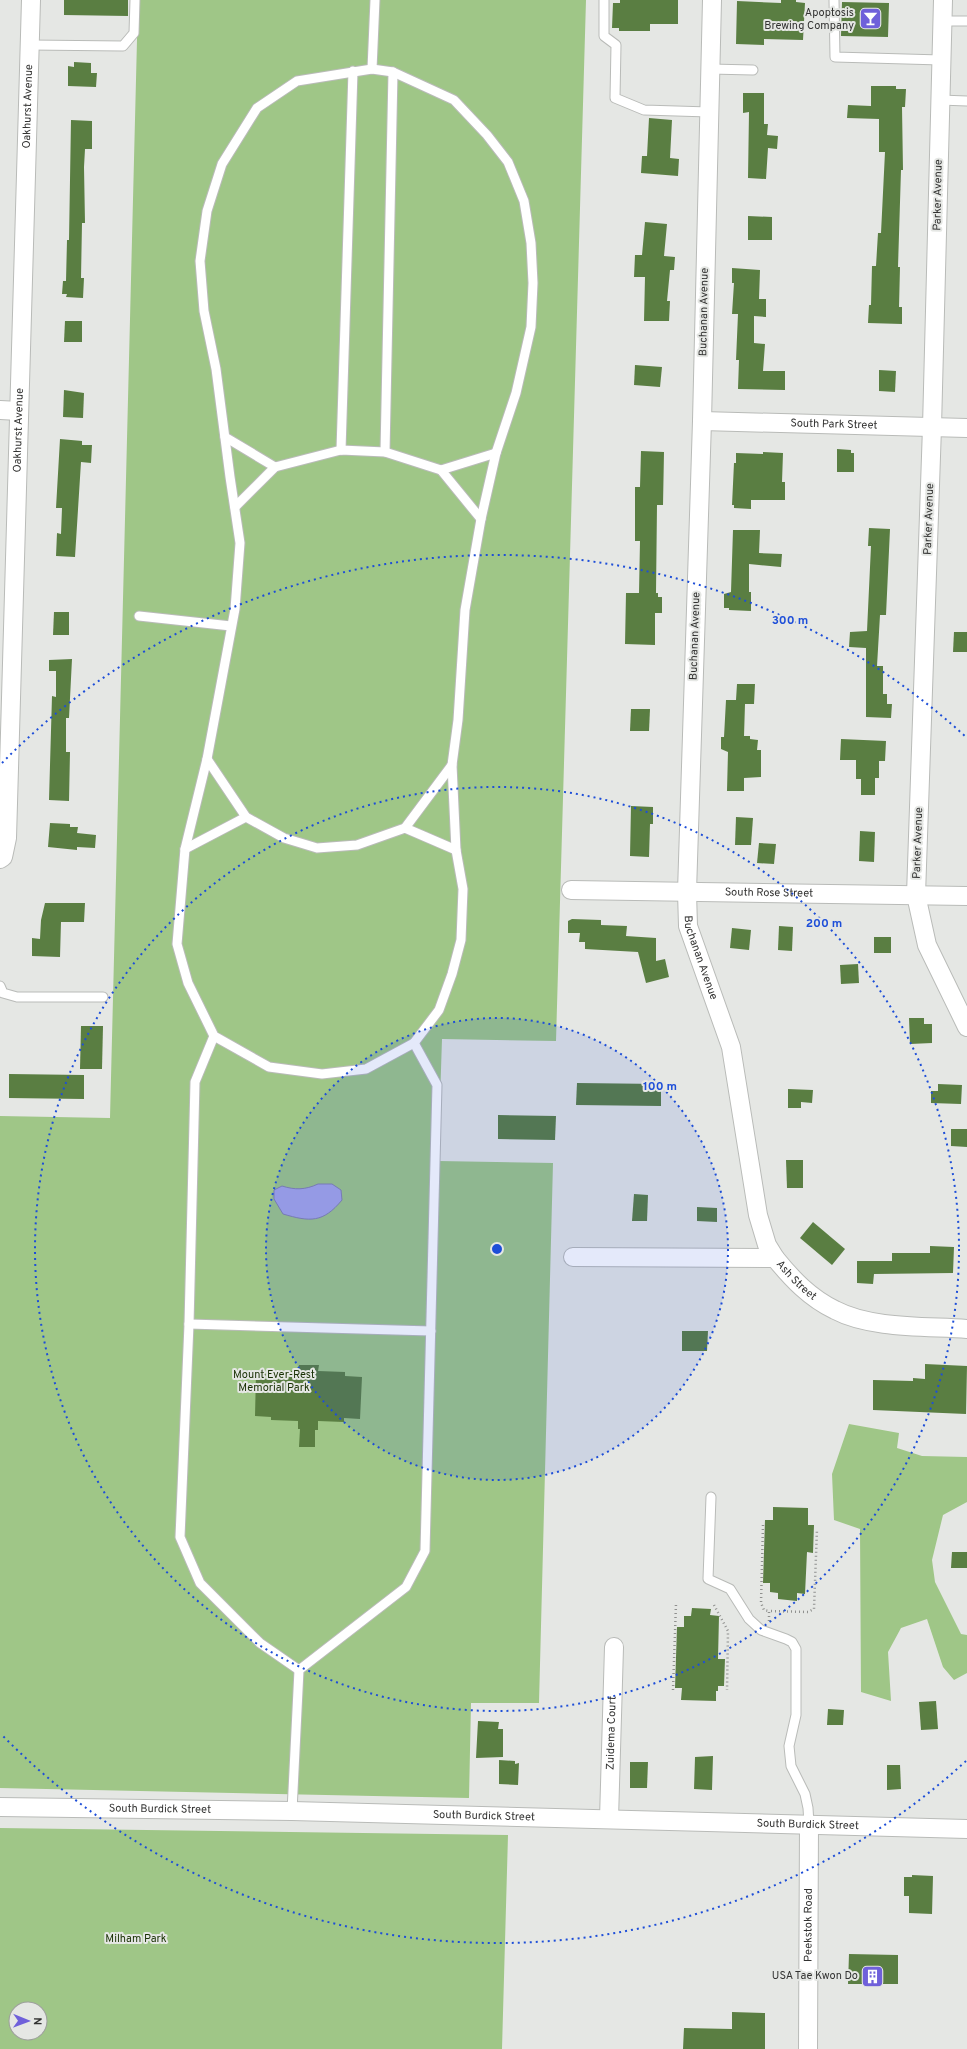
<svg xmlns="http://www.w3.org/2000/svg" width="967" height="2049" font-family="Overpass,sans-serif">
<rect width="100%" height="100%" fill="#e5e7e4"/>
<!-- green -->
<g fill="#9fc687" fill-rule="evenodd">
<path d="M138 0H586L556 1041 442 1039 438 1161 553 1163 539 1703H471L469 1798 0 1788V1116L110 1118Z"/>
<path d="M849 1424 899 1433 897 1448 922 1456 967 1457V1502L943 1515 932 1560 935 1582 961 1634 967 1635V1673L954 1680 943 1667 927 1619 901 1628 888 1652 891 1701 861 1692 860 1529 834 1520 832 1474Z"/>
<path d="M0 1828 508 1835 502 2049H0ZM16 2009H40V2033H16Z"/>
</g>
<!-- water -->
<path fill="#a6a5e8" stroke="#8382b1" d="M318 1184H332L341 1190 342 1200C323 1223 310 1222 283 1214L274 1199V1190L282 1186C295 1190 305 1190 318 1184Z"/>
<!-- building -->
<g fill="#5a7e42">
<path d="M64 0H128V16L64 15Z"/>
<path d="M620 0H678V24H650V31H619V28H612L613 3H620Z"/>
<path d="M781 0H796V2L805 3 803 40 764 39V45L736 44 737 1 781 3Z"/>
<path d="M842 2 889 3 888 37 841 36Z"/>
<path d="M74 62 91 63V73H97L96 87 68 86V66L74 67Z"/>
<path d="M871 86H896V89H906L905 107H902L903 170H901L898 267H900L899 307H902V324L868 323 869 305H871L872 266H876L878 233H881L885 152H879V119L847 118 848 105 871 106Z"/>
<path d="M743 93H764V124H768L767 135 778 136 777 149 768 148 766 179 748 178 749 112 743 113Z"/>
<path d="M649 118 672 120 670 158 679 159 678 176 641 173 642 156H647Z"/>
<path d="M71 120 92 121V149H85L84 167 85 223H82L81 278H84L83 298 66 297 67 294H62L63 281H66L67 240H69Z"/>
<path d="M748 216 772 217V240H748Z"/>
<path d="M645 222 667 224 664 256 675 257 674 270H670L667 301H670L669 321H644L645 277H634L635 255H642Z"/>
<path d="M732 268 760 270 759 299H766V317L754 316V343L765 344 763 371H785V390L738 389 739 360H736L738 314H732L734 283H732Z"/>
<path d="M65 321H82V342H64Z"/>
<path d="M635 365 662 367 660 387 634 385Z"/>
<path d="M879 370 896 371 895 392 879 391Z"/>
<path d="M64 390 84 393 83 418 63 417Z"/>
<path d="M60 439 82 441V445H92L91 463 81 462 75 557 56 556 57 533 61 534 62 508H56Z"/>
<path d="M837 449 851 450V453H854V472H837Z"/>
<path d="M641 451 664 452 663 505H657L656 593H658V597H662V613H655V645L625 644 626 593H639L640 541H635V487H640Z"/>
<path d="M763 452 783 453 782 482H785V500H751V509L734 508V505H732L734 463H736V453L763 454Z"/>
<path d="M869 528 890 529 886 615H880L877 666H883V694H887V704H892L891 718 866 717V648L849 647 850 632 867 631 871 546H868Z"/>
<path d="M733 530H760L759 553 782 554 781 567 749 564V592H751V611L729 610V608H724V594L731 592Z"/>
<path d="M54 612H69V635H53Z"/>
<path d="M954 632H967V652H953Z"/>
<path d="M72 659 69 718H66V752H70L69 801 49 800 52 696 56 697V671H49V660Z"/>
<path d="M737 684H755L754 704H745L744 736H750V739L758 740 757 750H761V777L744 778V791H727L728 752 721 749V737H724L726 700H736Z"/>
<path d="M631 709H650L649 731H630Z"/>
<path d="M841 739 886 741 885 761H879V778H875V795H861V779H856V760H840Z"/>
<path d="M631 806 653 807V824H650L649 857 630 856Z"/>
<path d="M736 817 753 818 751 845H735Z"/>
<path d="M50 823 70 824V827H78L77 833 96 835 95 848 77 847V850L48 847Z"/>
<path d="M860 831 875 832 874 862 859 861Z"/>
<path d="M759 843 776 844 774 864 757 863Z"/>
<path d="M45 903H85L84 922H61L60 957 32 956V938L40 939 41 920Z"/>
<path d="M572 919 601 920V925L627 926 626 936 656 938V961L665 959 669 977 646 983 638 952 585 949V942H579L580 933H568V921Z"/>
<path d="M779 926 793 927 792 951 778 950Z"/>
<path d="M732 928 751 930 749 950 730 948Z"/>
<rect x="874" y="937" width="17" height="16"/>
<path d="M858 964 859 983 841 984 840 965Z"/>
<path d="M909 1018H924V1024H932V1043L910 1044Z"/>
<path d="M81 1026H103L102 1069H80Z"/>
<path d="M9 1074 84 1075V1099L9 1098Z"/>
<path d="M577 1083 661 1084V1106L576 1105Z"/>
<path d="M938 1084 962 1085 961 1104 931 1103V1091H938Z"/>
<path d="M788 1089 813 1090 812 1103 801 1102V1108H788Z"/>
<path d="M498 1115 556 1116 555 1140 498 1139Z"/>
<path d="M951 1129H967V1147L951 1146Z"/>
<path d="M786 1160H803V1188H787Z"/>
<path d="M634 1194 648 1195 647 1221H632Z"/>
<path d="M697 1207 717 1208V1222L697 1221Z"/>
<path d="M813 1222 845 1249 832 1265 800 1238Z"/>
<path d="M930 1246 954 1247 953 1273 874 1274 873 1284 857 1283V1261H892V1253H930Z"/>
<path d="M682 1331H708L707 1351H682Z"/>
<path d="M925 1364 967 1366 966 1414 873 1410V1380L913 1381V1378L925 1379Z"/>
<path d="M299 1365H319L318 1371 345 1372V1376L362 1377 360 1419 344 1418V1422L318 1421V1430H315V1447H299L300 1429H298V1421L271 1420V1417L255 1416 256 1373H273V1370L298 1371Z"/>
<path d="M773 1507 808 1508V1525H814L813 1553 807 1552 805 1594 797 1593V1601L778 1599V1593L770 1592V1583H763L765 1520H773Z"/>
<path d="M952 1552H967V1568H951Z"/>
<path d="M692 1608 711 1609 710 1615 719 1616 718 1659H725L724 1686H718V1691H716V1701L681 1700 682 1688H675L677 1627H684V1616H691Z"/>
<path d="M936 1701 938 1729 921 1730 919 1702Z"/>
<path d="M828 1709 844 1710 843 1725H827Z"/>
<path d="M478 1721 499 1722 498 1729H503V1757L476 1758Z"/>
<path d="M713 1756 712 1790 694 1789 695 1757Z"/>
<path d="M499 1760 515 1761V1764L519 1763 518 1785 499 1784Z"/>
<path d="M630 1762H648L647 1788H630Z"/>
<path d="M887 1765H900L901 1789 887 1790Z"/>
<path d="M912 1875 933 1876 932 1914 909 1913V1896H904V1877H912Z"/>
<path d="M849 1954 898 1955V1984H848Z"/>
<path d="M732 2012 765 2013V2049H683L684 2028 732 2029Z"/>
</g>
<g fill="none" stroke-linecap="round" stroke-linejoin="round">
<defs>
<g id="service">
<path d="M604 0V36L616 45 615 98 644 110 709 112"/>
<path d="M834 0 835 57 941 60"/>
<path d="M943 21H967"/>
<path d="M30 45 123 46 134 33 135 0"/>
<path d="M372 69 393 72 454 100 487 135 508 162 524 201 531 243 533 283 531 327 516 393 496 453 481 519 465 610 458 720 452 765 456 850 463 889 461 940 452 974 439 1010 414 1043 366 1069 322 1074 269 1067 214 1036 188 983 177 944 185 849 207 759 235 609 240 543 230 477 216 369 204 311 200 261 207 211 222 164 257 108 297 81Z"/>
<path d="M372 69 375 0"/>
<path d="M710 69 753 70"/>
<path d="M940 100 967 101"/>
<path d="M225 437 275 467 235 507"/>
<path d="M341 450 353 71"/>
<path d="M385 452 393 72"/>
<path d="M275 467 341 450 385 452 441 470"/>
<path d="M481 519 441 470 496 453"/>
<path d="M139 616 231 626"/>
<path d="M207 759 246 817 284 838 317 848 357 845 405 828 452 765"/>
<path d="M405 828 456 850"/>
<path d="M185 849 246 817"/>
<path d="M0 986 3 993 17 997H103"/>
<path d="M214 1036 195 1082 189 1324 180 1537 200 1583 260 1643 299 1670"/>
<path d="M189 1324 431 1331"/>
<path d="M711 1497 708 1579 730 1589 749 1619 761 1630 786 1639 792 1642 796 1649V1715L789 1746 791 1766 805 1794 808 1808 809 1824"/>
<path d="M292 1811 299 1670 406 1587 425 1551 437 1085 414 1043"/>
</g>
<g id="minor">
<path id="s1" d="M712 0 702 421 687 892 688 926 731 1047 758 1215 767 1245 775 1258"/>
<path d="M943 0 932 427 916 895 927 945 967 1027"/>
<path d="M0 410 19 411"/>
<path id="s2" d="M702 421 967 428"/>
<path id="s3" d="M0 859 3 857 7 838 31 0"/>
<path id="s4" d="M571 890 967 896"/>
<path id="s5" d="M573 1257 775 1258C792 1279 810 1298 835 1310 871 1329 927 1326 967 1329"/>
<path id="s6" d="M0 1807 292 1811 967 1829"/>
<path id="s7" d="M609 1819 614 1647"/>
<path id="s8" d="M808 2049 809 1824"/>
</g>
</defs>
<!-- service casing -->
<use href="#service" stroke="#b9bbb8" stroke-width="11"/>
<!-- minor casing -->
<use href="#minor" stroke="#b9bbb8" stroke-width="20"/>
<!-- path -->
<g stroke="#8f908e" stroke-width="2.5" stroke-dasharray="1 3" stroke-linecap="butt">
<path d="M763 1525 761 1603 764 1610 769 1611"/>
<path d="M714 1605 728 1631 727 1690"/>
<path d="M769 1621V1611L808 1612 814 1609 817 1529"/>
<path d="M673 1690 676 1604"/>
</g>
<!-- service -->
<use href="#service" stroke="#fff" stroke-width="9"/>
<!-- minor -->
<use href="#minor" stroke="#fff" stroke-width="18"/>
</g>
<!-- distance rings -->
<circle cx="497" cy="1249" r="231" fill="#1d4ed8" fill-opacity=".12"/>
<g fill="none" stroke="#1d4ed8" stroke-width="2" stroke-dasharray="2 4">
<circle cx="497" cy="1249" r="231"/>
<circle cx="497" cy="1249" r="462"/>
<path d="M966 1761A694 694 0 0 1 2 1735M2 763A694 694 0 0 1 966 737"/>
</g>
<!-- icons -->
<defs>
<symbol id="bar-square" viewBox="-11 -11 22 22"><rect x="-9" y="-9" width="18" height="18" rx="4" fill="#6f60da" stroke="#e5e7e4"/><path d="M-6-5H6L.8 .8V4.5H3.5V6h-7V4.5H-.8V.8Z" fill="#fff"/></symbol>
<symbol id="building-square" viewBox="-11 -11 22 22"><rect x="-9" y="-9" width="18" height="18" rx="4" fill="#6f60da" stroke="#e5e7e4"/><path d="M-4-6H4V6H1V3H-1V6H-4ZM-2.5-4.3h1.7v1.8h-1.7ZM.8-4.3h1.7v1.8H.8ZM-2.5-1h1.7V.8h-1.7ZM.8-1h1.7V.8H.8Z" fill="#fff"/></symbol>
</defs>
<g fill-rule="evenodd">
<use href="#bar-square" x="858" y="6" width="25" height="25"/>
<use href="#building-square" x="860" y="1964" width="25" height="25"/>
</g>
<g text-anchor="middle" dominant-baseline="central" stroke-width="4" stroke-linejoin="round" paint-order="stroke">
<!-- poi labels -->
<g font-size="11" fill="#323231" stroke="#e5e7e4" text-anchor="end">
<text x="854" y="13">Apoptosis<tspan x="854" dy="13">Brewing Company</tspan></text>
<text x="858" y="1976">USA Tae Kwon Do</text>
</g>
<!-- street labels -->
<g font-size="11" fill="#323231" stroke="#e5e7e4">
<text stroke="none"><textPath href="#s3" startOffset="755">Oakhurst Avenue</textPath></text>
<text transform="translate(938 195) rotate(-89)">Parker Avenue</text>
<text transform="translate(704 312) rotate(-89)">Buchanan Avenue</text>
<text stroke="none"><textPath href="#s2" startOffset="132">South Park Street</textPath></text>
<text stroke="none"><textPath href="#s3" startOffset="431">Oakhurst Avenue</textPath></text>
<text transform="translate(929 519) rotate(-88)">Parker Avenue</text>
<text transform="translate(695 636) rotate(-88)">Buchanan Avenue</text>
<text transform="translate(918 843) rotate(-88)">Parker Avenue</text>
<text stroke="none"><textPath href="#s4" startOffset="198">South Rose Street</textPath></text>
<text stroke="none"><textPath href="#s1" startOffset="960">Buchanan Avenue</textPath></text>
<text stroke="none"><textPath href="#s5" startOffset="233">Ash Street</textPath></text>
<text stroke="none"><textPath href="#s7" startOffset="86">Zuidema Court</textPath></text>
<text stroke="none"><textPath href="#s6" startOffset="160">South Burdick Street</textPath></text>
<text stroke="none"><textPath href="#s6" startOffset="484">South Burdick Street</textPath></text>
<text stroke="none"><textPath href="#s6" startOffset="808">South Burdick Street</textPath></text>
<text stroke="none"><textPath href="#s8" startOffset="124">Peekstok Road</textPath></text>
</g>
<!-- park labels -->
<g font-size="11" fill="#183003" stroke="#e5e7e4">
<text x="274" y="1375">Mount Ever-Rest<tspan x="274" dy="13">Memorial Park</tspan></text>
<text x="136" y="1939">Milham Park</text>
</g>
</g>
<circle cx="497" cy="1249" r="6" fill="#1d4ed8" stroke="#e5e7e4" stroke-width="2"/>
<g font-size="12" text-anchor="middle" font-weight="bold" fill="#1d4ed8" stroke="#e5e7e4" stroke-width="4" stroke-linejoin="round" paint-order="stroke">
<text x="790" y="624">300 m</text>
<text x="824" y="927">200 m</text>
<text x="660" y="1090">100 m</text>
</g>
<!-- north arrow -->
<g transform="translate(28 2021) rotate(91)"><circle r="19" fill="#e5e7e4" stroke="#9d9f9c"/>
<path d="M0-3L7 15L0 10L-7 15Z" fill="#6f60da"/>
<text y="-6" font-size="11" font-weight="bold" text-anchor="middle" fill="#323231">N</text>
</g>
</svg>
